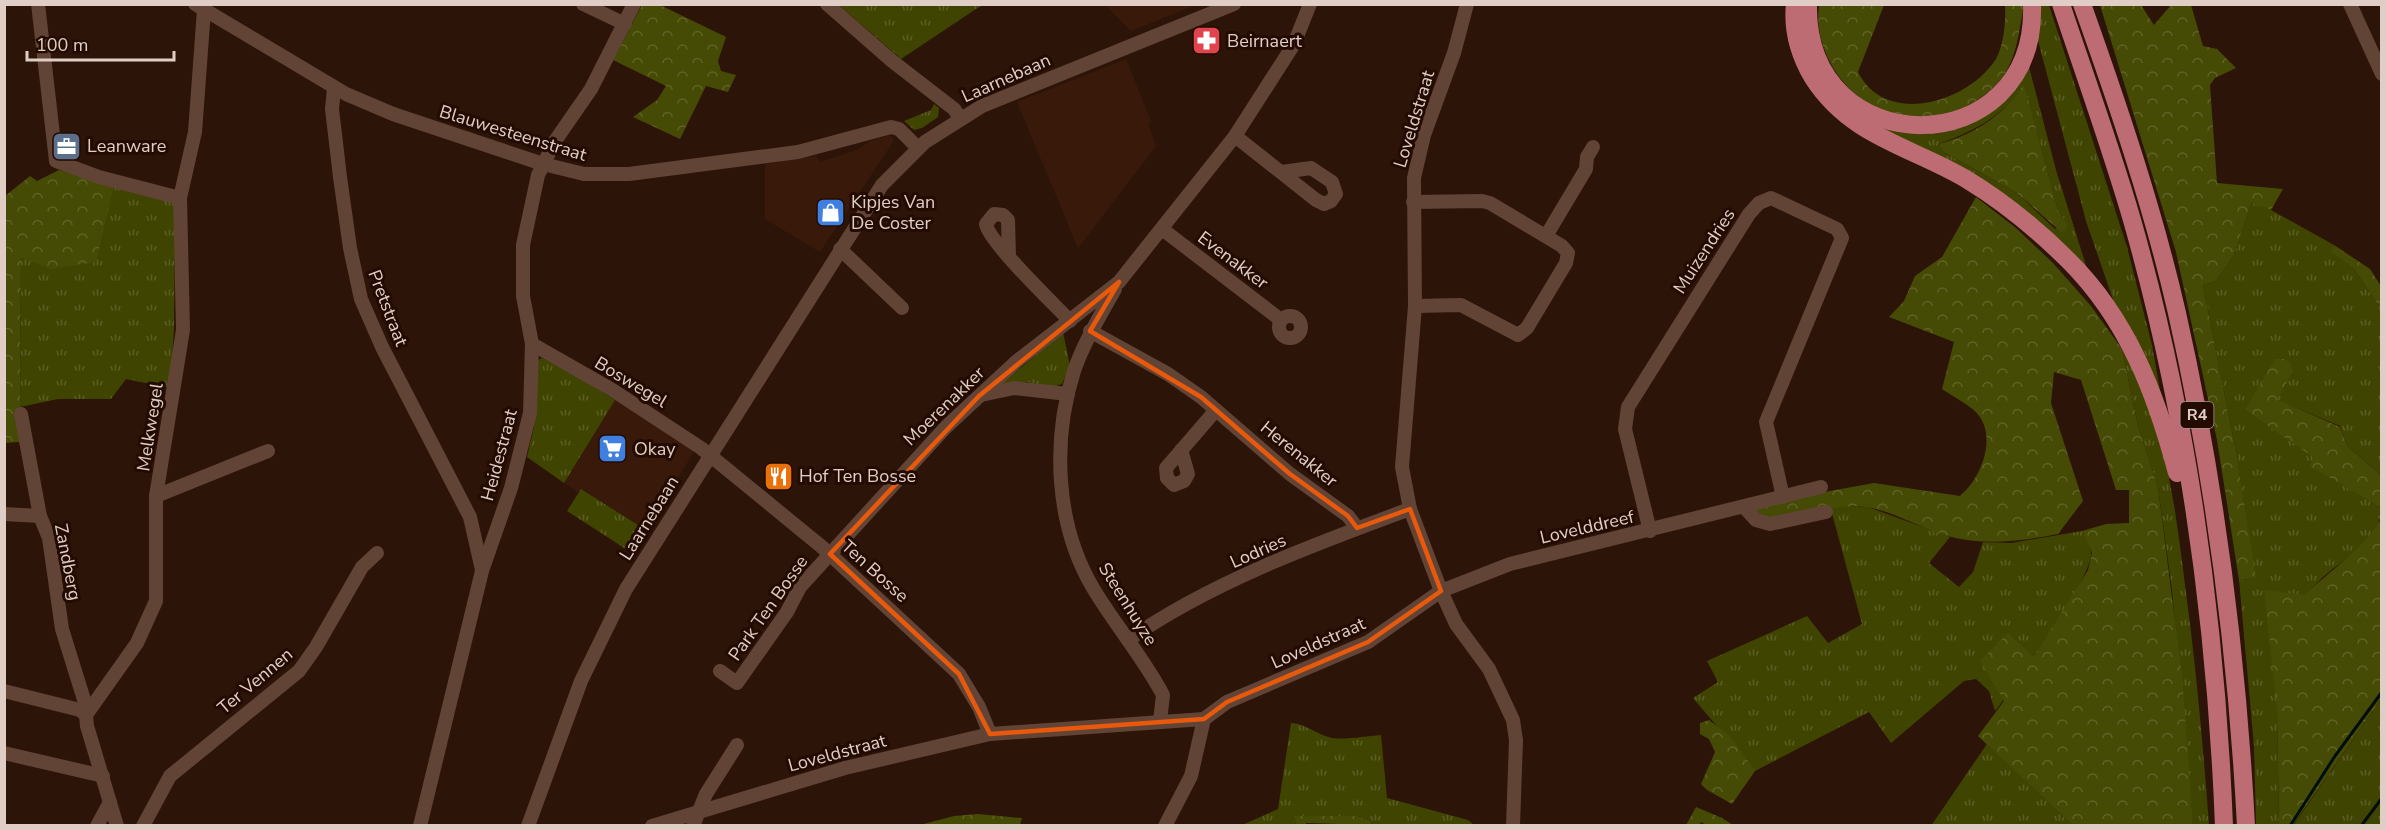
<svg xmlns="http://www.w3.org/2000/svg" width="2386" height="830" font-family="'Nunito Sans',sans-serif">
<defs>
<pattern id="grass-tufts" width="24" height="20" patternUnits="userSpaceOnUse" patternTransform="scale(1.5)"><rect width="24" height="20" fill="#3f4400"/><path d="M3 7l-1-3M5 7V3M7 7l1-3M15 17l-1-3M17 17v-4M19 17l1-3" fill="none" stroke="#5a5e24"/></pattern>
<pattern id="forest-crowns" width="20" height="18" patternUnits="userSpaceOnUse" patternTransform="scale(1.5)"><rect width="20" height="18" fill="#454a04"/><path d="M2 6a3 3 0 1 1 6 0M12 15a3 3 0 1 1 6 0" fill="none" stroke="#606327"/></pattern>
</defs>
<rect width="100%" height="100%" fill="#2d1408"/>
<!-- built -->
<g fill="#391a0a">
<path d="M1105 5H1196L1131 31Z"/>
<path d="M1126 59 1151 121 1148 124 1156 146 1078 248 1017 102Z"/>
<path d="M888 136 893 138V142L820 252 765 219V164L816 156 820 162 857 150 870 141Z"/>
<path d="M615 400 695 450 646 530 582 489 578 493 564 483Z"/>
</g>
<!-- grass -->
<g fill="url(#grass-tufts)" fill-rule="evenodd">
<path d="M839 5H982L901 59Z"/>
<path d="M2037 5H2049L2127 247 2152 345 2161 396 2118 314 2086 221 2036 33Z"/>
<path d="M2028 63 2056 170 2089 275 2049 233 1885 135 1842 101C1863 109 1910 131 1929 132 1965 136 2003 86 2028 63ZM2024 85 2058 210 2067 223 2055 229 2017 193 1942 151 1939 144C1974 131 2002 117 2024 85Z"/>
<path d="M934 104 939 108 938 117 922 128 914 130 904 121 931 110Z"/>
<path d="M114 185 175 200 174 329 170 388 126 379 111 399H58L20 407 21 257Z"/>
<path d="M2251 202 2271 210 2334 245 2332 252 2354 269 2381 309V475L2348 447 2340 426 2276 399 2293 372 2245 410 2315 458 2311 466 2381 508C2381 539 2350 555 2329 572 2320 579 2312 588 2305 596L2282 594 2277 709 2279 825H2256L2254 746 2239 580 2255 578 2236 452 2203 285 2216 281 2234 255Z"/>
<path d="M1063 332 1070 366 1062 384 1052 387 1027 382 1003 383Z"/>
<path d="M2122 349C2165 418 2175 505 2185 585 2196 665 2203 745 2209 825H2193L2172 590 2158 487 2138 426Z"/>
<path d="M542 358 569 371 615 400 564 483 527 457 534 427 538 360Z"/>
<path d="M581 489 646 530 632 553 567 511Z"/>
<path d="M1830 506 1868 507 1950 537 1929 563 1959 587 1973 572 1983 542 2011 543 2082 531C2085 538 2092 548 2091 556 2087 584 2016 686 1995 711L1989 691 1976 679 1964 681 1891 743 1869 712 1755 771 1693 698 1718 682 1707 661 1807 616 1828 643 1862 624Z"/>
<path d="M2381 699V825L2293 826Z"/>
<path d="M1291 723C1307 724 1317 735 1332 738 1347 740 1366 736 1381 735L1387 798 1468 820 1474 825H1372L1371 821 1357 816H1294L1296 825 1240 826 1278 809Z"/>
<path d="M1987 744 2072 825 1931 826Z"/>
</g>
<!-- forest -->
<g fill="url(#forest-crowns)">
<path d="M642 5H660L726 37 718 61 721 71 736 75 728 92 706 86 680 139 633 117 657 100 666 86 613 60Z"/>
<path d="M1819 5H1884L1858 72C1885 127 1968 103 1996 59 2004 45 2006 20 2005 5H2023V10C2019 32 2017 53 2006 72 1982 110 1925 128 1883 111 1842 95 1813 48 1819 5Z"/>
<path d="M2100 5H2141L2154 25 2171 5H2191L2203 46 2217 49 2236 68 2215 78 2210 85 2217 183 2283 189 2271 210 2251 203 2234 255 2216 281 2203 285 2236 452 2256 578 2239 580 2217 440 2176 252Z"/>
<path d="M2024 84 2058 210 2067 223 2066 230 2061 232 2017 193 1942 151 1939 144C1975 134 2004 115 2024 84Z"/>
<path d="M59 170 114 185 96 262 50 269 21 257 20 407 31 441 5 443V196L30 176 37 181Z"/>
<path d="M1976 197 2016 228 2053 263 2091 306 2122 349 2138 426 2158 487 2182 676 2193 825H2072L1978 736 2004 701 1980 661 2008 633 2034 657 2088 570 2092 553 2082 531 2106 524 2129 523V490H2116L2081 380 2054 372 2051 403 2083 501 2058 534C2016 542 1977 547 1935 532 1914 524 1888 510 1866 507 1832 504 1799 515 1766 520L1754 510 1819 493 1874 483 1960 496C1980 480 1996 441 1980 417 1973 406 1953 397 1942 389L1954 342 1889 317 1904 301 1915 276 1942 257Z"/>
<path d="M2334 245 2370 269 2381 286V309L2354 269 2331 252Z"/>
<path d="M2275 359H2284L2291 364 2293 372 2277 399 2340 427 2348 447 2381 475V508L2310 466 2314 458 2245 410Z"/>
<path d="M2381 519V699L2293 825H2279L2277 709 2264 590 2305 595C2331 569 2362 551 2381 519Z"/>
<path d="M1709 720 1730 736 1755 771 1732 804 1707 790 1701 784 1715 752 1709 739 1700 734V723Z"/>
<path d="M1696 807 1722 818 1733 825H1706L1701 822 1699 825H1686Z"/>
<path d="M978 814 1022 818 1020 825H920L954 816Z"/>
<path d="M1294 816H1357L1371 821 1372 825 1306 823V825H1296Z"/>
</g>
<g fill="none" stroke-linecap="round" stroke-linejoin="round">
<!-- stream -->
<g stroke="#010d0f" stroke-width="3">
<path d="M2290 826 2335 756 2382 692"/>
<path d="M2361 826 2382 798"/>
</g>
<!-- minor -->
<g stroke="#614436" stroke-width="14">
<path d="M38 4 56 161 99 177 180 198"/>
<path d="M195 4 346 94 393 114 543 164 584 174H629L798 152 891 127 899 129 918 148"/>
<path d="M583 4 625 24"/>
<path d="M827 4 892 61 954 109 960 118"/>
<path d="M2350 4 2382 74"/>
<path d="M334 89 332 109 340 177 350 248 361 299 382 347 470 517 482 570"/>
<path d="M1235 136 1316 200 1324 204 1331 201 1336 194 1332 182 1311 168 1282 172"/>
<path d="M1413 202 1482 201 1490 203 1562 246 1568 253 1566 263 1527 328 1518 335 1461 305 1415 306"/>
<path d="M1162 229 1281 320"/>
<path d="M1546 236 1586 169 1587 157 1593 147"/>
<path d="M840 249 902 308"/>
<path d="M1009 256 1008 220 1003 215 994 214 986 224C988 241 1054 304 1070 321"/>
<path d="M1115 289C1100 316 1084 342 1074 371 1052 440 1055 524 1093 588 1115 625 1143 657 1163 695L1160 721"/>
<circle cx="1290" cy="327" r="11"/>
<path d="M1090 331 1168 374 1201 397 1290 474 1348 516 1357 528"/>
<path d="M532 344 611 389 701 448 822 547 959 674 979 707 990 734"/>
<path d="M981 395 1014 388 1068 394"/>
<path d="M21 414 40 516 49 538 62 629 85 703 87 726 117 826"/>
<path d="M1181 450 1188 474 1184 481 1174 485 1167 478 1166 468 1216 410"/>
<path d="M156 496 268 451"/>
<path d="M1744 507 1756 520 1770 524 1826 512"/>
<path d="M4 514 40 516"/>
<path d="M1650 531 1625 429 1628 407 1749 214 1759 203 1771 198 1837 229 1842 238 1766 422 1783 497"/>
<path d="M1128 640C1211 582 1315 544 1410 509"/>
<path d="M720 671 737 683 787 612 800 587 946 427 1017 361 1119 282 1235 136 1294 44 1310 4"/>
<path d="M4 691 80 710 86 715"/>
<path d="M86 715 137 643 156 601V496L183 330 180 198 195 132 204 10"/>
<path d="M4 753 103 776"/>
<path d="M97 826 110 802"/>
<path d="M143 826 170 776 299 671 316 647 362 567 377 553"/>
<path d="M420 826 482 571 511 488 530 413 532 344 523 296V245L538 175 555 141 591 89 634 4"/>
<path d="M528 826 581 681 626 589 882 185 925 142 982 106 1234 4"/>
<path d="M652 826 845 768 990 734 1204 719 1227 702 1368 642 1441 591 1410 509 1402 467 1415 306 1414 178 1424 135 1454 53 1467 4"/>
<path d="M693 826 706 794 737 745"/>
<path d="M1165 826 1191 776 1204 719"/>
<path d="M1513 826 1516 740 1513 720 1489 669 1456 624 1441 591 1510 564 1821 487"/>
</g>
<!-- highway -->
<g stroke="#bd6c74" stroke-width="18">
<path d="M1795 4C1792 31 1800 56 1813 78 1851 137 1910 146 1966 179 2004 202 2038 230 2069 261 2128 320 2156 394 2177 473"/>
<path d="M1808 4C1805 166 2038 165 2032 4"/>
<path d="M2061 4C2085 76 2111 148 2132 220 2188 417 2216 622 2224 826"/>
<path d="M2082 4C2118 105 2153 208 2177 313 2215 482 2237 653 2246 826"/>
</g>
</g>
<!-- marked area -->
<path fill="none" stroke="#e8590c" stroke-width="4.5" stroke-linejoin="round" d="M1119 282 1090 331 1201 397 1290 474 1348 516 1357 528 1410 509 1441 591 1368 642 1227 702 1204 719 990 734 959 674 830 554 979 396Z"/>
<!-- icons -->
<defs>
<symbol id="pharmacy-square" viewBox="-11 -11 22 22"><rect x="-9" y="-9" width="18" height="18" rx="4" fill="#e0444e" stroke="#230b02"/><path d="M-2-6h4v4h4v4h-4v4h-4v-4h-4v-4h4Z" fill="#fff"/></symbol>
<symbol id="office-square" viewBox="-11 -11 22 22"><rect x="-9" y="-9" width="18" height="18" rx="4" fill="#5c6f8a" stroke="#230b02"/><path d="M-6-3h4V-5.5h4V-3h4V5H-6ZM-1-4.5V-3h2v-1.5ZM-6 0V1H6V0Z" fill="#fff"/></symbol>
<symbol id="shop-square" viewBox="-11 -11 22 22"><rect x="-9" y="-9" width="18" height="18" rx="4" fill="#3f7fe0" stroke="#230b02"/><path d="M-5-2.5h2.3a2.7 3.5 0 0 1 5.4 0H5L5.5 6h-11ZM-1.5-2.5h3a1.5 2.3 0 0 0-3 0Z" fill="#fff"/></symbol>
<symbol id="supermarket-square" viewBox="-11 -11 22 22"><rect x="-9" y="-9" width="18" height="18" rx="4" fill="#3f7fe0" stroke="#230b02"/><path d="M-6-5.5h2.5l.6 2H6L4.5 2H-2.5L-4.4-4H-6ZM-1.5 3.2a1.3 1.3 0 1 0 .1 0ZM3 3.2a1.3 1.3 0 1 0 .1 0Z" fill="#fff"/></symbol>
<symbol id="restaurant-square" viewBox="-11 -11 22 22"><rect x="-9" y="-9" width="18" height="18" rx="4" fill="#e8710a" stroke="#230b02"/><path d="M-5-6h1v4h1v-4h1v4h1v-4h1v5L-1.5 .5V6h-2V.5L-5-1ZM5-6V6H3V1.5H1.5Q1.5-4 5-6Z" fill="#fff"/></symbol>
</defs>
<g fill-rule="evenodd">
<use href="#pharmacy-square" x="1190" y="24" width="33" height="33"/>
<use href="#office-square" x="50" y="130" width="33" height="33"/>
<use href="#shop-square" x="814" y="196" width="33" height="33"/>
<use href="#supermarket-square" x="596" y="432" width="33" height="33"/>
<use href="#restaurant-square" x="762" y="460" width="33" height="33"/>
</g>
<g text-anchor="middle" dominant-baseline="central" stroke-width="6" stroke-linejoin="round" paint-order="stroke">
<!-- shield labels -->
<rect fill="#230b02" stroke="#a7948b" stroke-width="1.5" x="2180.5" y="402" width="33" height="26" rx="4.5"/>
<g font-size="16" font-weight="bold" fill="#e0cec6">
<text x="2197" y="415">R4</text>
</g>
<!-- poi labels -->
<g font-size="18" fill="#e0cec6" stroke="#230b02" text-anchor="start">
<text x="1227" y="41">Beirnaert</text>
<text x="87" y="146">Leanware</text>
<text x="851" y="202">Kipjes Van<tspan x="851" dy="21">De Coster</tspan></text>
<text x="634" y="449">Okay</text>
<text x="799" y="476">Hof Ten Bosse</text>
</g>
<!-- street labels -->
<g font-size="18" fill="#e0cec6" stroke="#230b02">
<text transform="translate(1006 78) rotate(-24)">Laarnebaan</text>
<text transform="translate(1414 119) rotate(-73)">Loveldstraat</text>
<text transform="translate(513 133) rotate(17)">Blauwesteenstraat</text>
<text transform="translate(1704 251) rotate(-57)">Muizendries</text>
<text transform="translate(1233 260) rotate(37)">Evenakker</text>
<text transform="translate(388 308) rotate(69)">Pretstraat</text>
<text transform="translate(631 382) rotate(31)">Boswegel</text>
<text transform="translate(944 406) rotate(-44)">Moerenakker</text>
<text transform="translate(150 427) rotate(-81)">Melkwegel</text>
<text transform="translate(1299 454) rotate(39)">Herenakker</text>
<text transform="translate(499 455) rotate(-75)">Heidestraat</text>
<text transform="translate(649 518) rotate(-58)">Laarnebaan</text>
<text transform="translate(1587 527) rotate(-13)">Lovelddreef</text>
<text transform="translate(1258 551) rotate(-24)">Lodries</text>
<text transform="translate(68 562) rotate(79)">Zandberg</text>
<text transform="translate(875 571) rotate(42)">Ten Bosse</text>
<text transform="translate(1128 604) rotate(58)">Steenhuyze</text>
<text transform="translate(768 608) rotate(-55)">Park Ten Bosse</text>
<text transform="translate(1318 643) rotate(-24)">Loveldstraat</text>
<text transform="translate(255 681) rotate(-40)">Ter Vennen</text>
<text transform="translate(837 753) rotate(-15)">Loveldstraat</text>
</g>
</g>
<!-- border -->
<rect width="2386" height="830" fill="none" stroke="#e0cec6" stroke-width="12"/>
<!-- scale -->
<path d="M27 51v9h147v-9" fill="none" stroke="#e0cec6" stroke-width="3"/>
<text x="36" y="51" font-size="18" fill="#e0cec6" stroke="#230b02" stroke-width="4.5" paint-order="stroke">100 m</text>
</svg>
